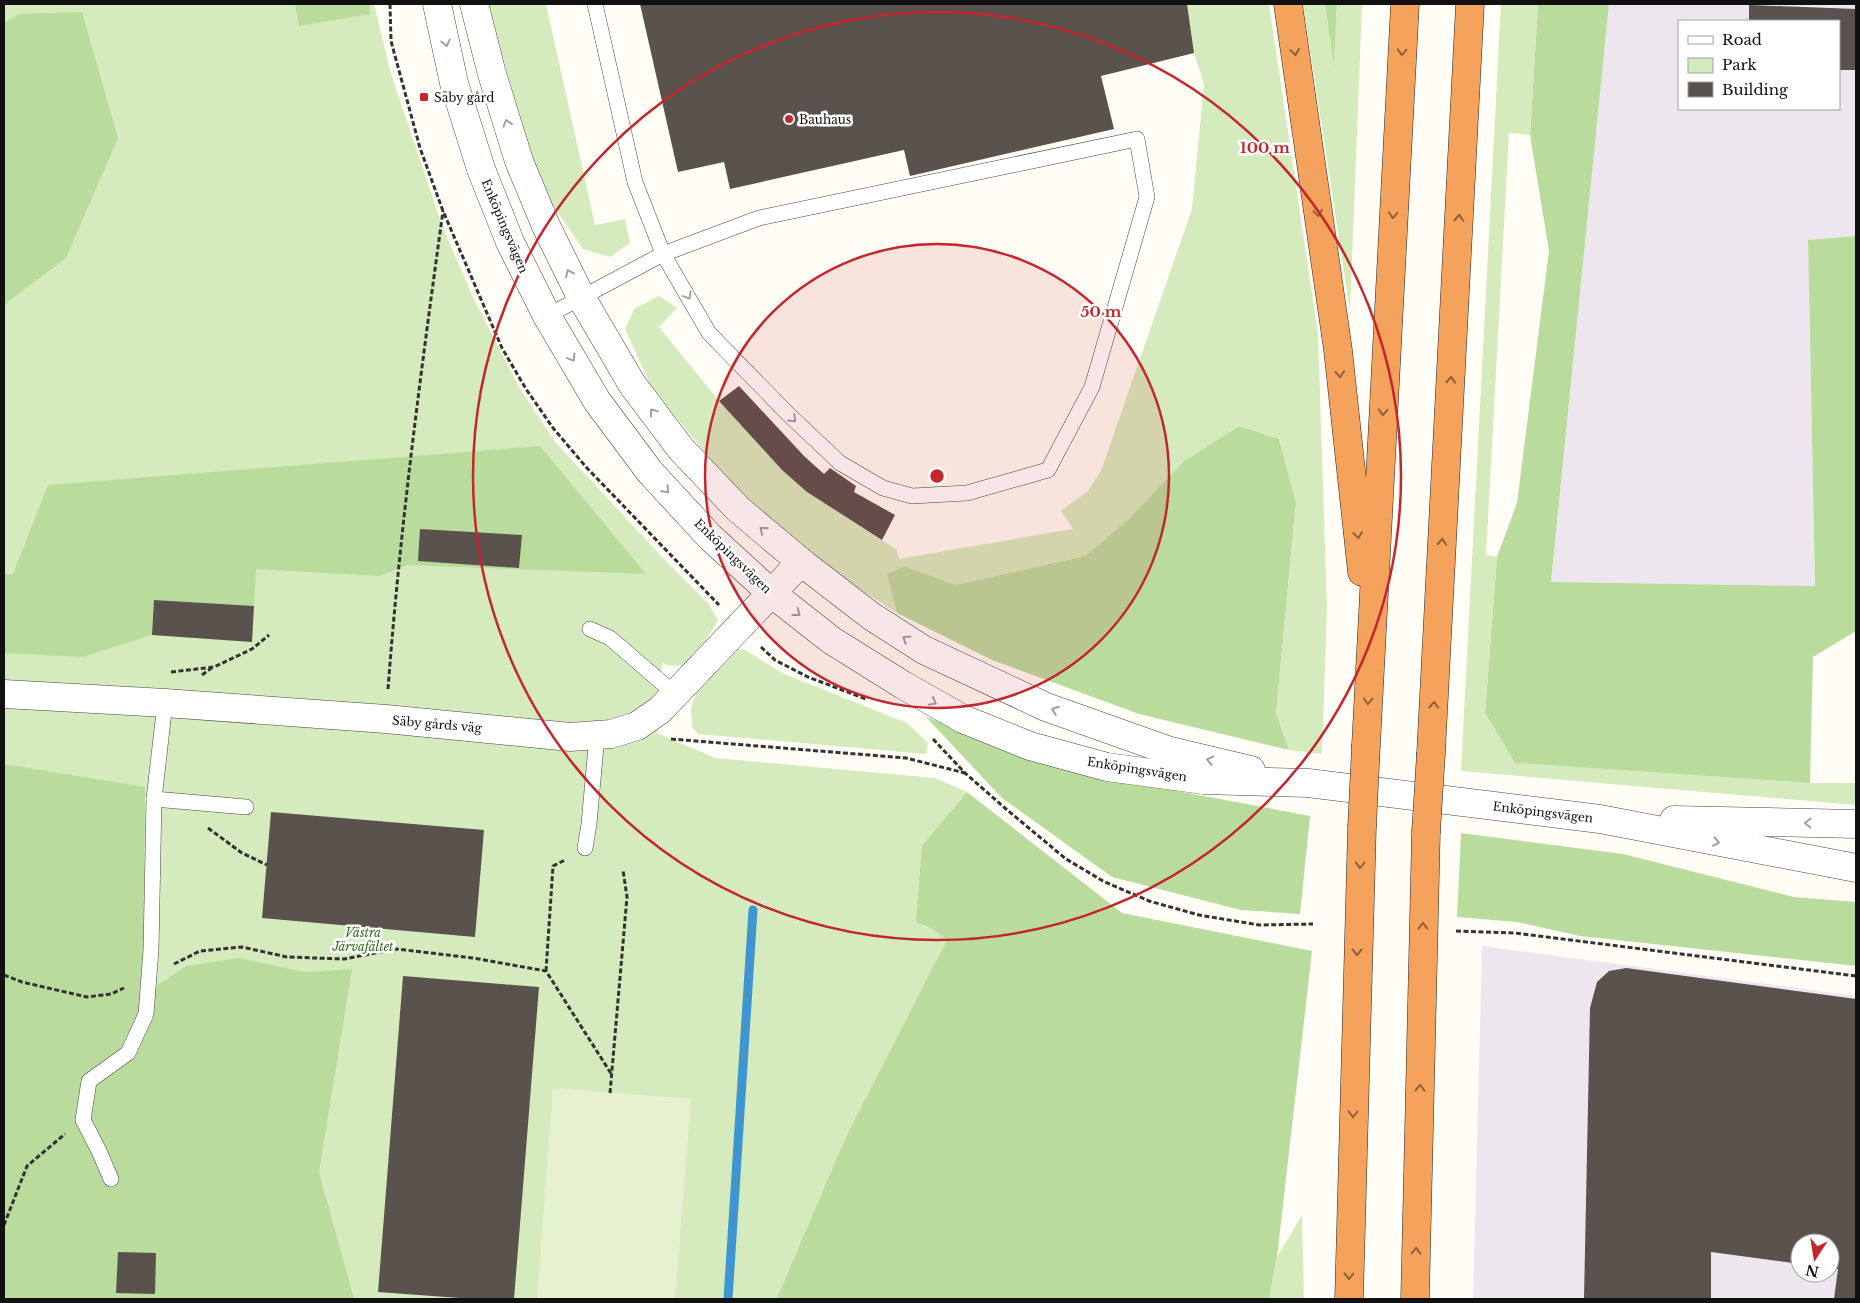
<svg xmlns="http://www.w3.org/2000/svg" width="1860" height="1303" font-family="'Libre Baskerville',serif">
<rect width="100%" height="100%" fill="#fffdf5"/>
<!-- industrial -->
<g fill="#eee6ef" fill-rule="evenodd">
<path d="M1609 4H1856V236L1808 240 1815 586 1551 582ZM1679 21H1839V109H1679Z"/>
<path d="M1482 946 1856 996V1299H1473ZM1800 1243H1830V1273H1800Z"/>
</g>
<!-- green -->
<g fill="#d5ebbd">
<path d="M4 4H374L391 74 443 228 473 297 519 387 555 442 665 560 709 604 718 620C715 628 692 660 685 664 678 667 668 666 662 663L657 733 715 758 935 778 967 792 922 847 1223 1299H4Z"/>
<path d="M488 4H546L595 225 625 219 630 243 610 257 583 249 538 184Z"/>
<path d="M1187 4H1269L1318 334 1327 607 1322 754 1289 750 1276 713 1296 502 1279 439 1239 426 1184 461 1129 519 1085 556 955 585 903 566 887 574 897 613 799 550 722 474 651 386 625 329 634 309 659 296 677 308 659 327 719 401 782 470 807 492 897 550 899 559 1073 529 1061 511 1088 491 1101 471 1192 209 1204 84 1194 53Z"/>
<path d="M1303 4H1325L1334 64 1337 4H1362L1350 311Z"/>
<path d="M1501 4H1538L1530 135 1509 133 1486 555 1497 557 1485 713 1515 763 1810 783H1856V805L1461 771Z"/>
<path d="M738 650H745L784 674 907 723 928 743 926 754 698 734 692 727 691 709 697 691Z"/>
<path d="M1302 1215 1304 1299H1269L1277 1257Z"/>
</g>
<!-- forest -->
<g fill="#b9dc9c">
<path d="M295 4H369L370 14 299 26Z"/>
<path d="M1325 4H1337L1334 67Z"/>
<path d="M1538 4H1609L1551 582 1815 586 1808 240 1856 236V631L1813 657 1810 783 1515 763 1485 713 1497 557 1517 503 1549 251 1530 135Z"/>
<path d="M82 12 118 138 66 258 4 305V23L20 14Z"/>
<path d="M1239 426 1279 439 1296 502 1276 713 1289 750 1139 714 992 660 897 613 887 574 904 566 955 585 1085 556 1129 519 1184 461Z"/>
<path d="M540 446 646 574 407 565 379 576 256 569 254 606 155 600 152 635 83 657 4 653V574H13L48 485Z"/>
<path d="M926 717 1071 771 1310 816 1300 914 1241 910 1112 877 1002 798Z"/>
<path d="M4 764 145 787 143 995 186 966 240 958 304 972 352 969 319 1172 354 1299H4Z"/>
<path d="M967 792 1122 913 1312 951 1277 1257 1269 1299H778V1296L846 1137 947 940 931 928 916 922 922 846Z"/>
<path d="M1461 833 1623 854 1794 897 1856 902V966L1580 936 1517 922 1457 917Z"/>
</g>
<!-- pitch -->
<path fill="#e6f2cf" d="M553 1088 691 1099 675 1299H537Z"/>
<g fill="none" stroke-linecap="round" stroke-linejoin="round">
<!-- stream -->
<path stroke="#3f96cf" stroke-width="9" d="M728 1299 753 910"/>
</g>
<!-- building -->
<g fill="#5a524d">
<path d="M640 4H1187L1194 53 1101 76 1114 129 910 176 904 150 730 189 724 162 678 172Z"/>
<path d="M1749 5 1856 9V70H1839V21H1749Z"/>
<path d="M739 386 804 456 824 474 830 468 856 486 854 492 895 515 882 540 807 492 782 470 719 401Z"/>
<path d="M420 529 522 535 519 568 418 561Z"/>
<path d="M154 600 254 606 252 642 152 635Z"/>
<path d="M271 812 484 830 475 937 262 918Z"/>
<path d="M1626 968 1856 999V1299H1834L1838 1269 1830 1268V1243H1800V1264L1711 1252V1299H1584L1590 1008 1597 982 1609 971Z"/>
<path d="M403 976 539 987 514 1299H473L378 1292Z"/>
<path d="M118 1252 156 1253 155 1294 116 1293Z"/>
</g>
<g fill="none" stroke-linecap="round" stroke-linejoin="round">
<defs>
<g id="service">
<path d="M547 316 663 254 759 218 1137 139 1147 197 1092 387 1048 470 967 493 912 496 883 488 840 463 788 414 709 333 663 254 635 182 595 4"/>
<path d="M590 629 610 638 675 694"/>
<path d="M154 799 246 807"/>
<path d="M585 848 589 824 597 735"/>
<path d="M111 1179 99 1151 83 1120 89 1081 128 1053 146 1014 151 950 154 799 165 703"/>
</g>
<path id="minor" d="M4 694 165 703 386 719 570 737 611 734 637 726 660 710 801 562"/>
<g id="tertiary">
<path d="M437 4 454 83 481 169 510 242 547 316 597 401 650 472 710 537 770 592 831 640 903 685 963 719 1030 746 1107 767 1204 780 1308 783 1600 819 1856 868"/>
<path d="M474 4 492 74 519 161 546 226 581 297 632 384 681 449 738 509 801 562 871 616 924 650 1046 707 1167 750 1251 770"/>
<path d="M1674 820 1856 824"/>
</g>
<g id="motorway">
<path d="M1288 4 1338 350 1362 572"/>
<path d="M1366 745 1405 4"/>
<path d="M1431 753 1470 4"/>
<path d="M1349 1299 1362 827"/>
<path d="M1415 1299 1426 832"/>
</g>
</defs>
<!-- service casing -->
<use href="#service" stroke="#444" stroke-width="16"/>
<!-- minor casing -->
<use href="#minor" stroke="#444" stroke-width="29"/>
<!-- tertiary casing -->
<use href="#tertiary" stroke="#444" stroke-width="29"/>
<!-- motorway casing -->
<use href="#motorway" stroke="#222" stroke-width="29"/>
<!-- path -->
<g stroke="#333" stroke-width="3" stroke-dasharray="5 2.5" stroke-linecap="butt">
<path d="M390 4 391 41 420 148 443 211 502 348 526 389 553 428 587 468 719 605"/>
<path d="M761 647 775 660 808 677 866 699"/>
<path d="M171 672 214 667 252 649 269 635"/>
<path d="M202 675 213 667"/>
<path d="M388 689C400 529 421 370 443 211"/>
<path d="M671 739 906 758 965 773"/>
<path d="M933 739 965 773 1006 809 1066 859 1103 881 1149 901 1199 915 1259 925 1313 924"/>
<path d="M208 828 242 853 267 865"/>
<path d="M1456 931 1515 933 1856 976"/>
<path d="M174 964 200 951 242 947 287 957 344 959 397 949 473 958 546 971 612 1075"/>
<path d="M546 971 553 866 565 860"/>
<path d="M4 975 22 982 87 997 111 994 124 988"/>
<path d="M610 1093 627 897 623 870"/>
<path d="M4 1225 27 1166 65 1134"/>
</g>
<!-- service -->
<use href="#service" stroke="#fff" stroke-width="15"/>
<!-- minor -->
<use href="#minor" stroke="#fff" stroke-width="28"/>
<!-- tertiary -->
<use href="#tertiary" stroke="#fff" stroke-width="28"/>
<!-- motorway -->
<use href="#motorway" stroke="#f5a25d" stroke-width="28"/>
<defs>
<g id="motorway-bridge">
<path d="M1362 827 1366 745"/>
<path d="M1426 832 1431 753"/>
</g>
</defs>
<!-- motorway-bridge casing -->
<use href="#motorway-bridge" stroke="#222" stroke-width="29" stroke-linecap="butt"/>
<!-- motorway-bridge -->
<use href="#motorway-bridge" stroke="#f5a25d" stroke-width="28"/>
</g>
<!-- one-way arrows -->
<defs><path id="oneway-chevron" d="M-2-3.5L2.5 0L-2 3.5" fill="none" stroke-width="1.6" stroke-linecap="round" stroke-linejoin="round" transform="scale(1.25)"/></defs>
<g stroke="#a0a0a0">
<use href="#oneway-chevron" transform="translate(446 43) rotate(78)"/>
<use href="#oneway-chevron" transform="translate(507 123) rotate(-107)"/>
<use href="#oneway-chevron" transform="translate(569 273) rotate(-116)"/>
<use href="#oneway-chevron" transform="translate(688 296) rotate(59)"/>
<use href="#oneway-chevron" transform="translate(572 358) rotate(59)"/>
<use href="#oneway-chevron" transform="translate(653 412) rotate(-127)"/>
<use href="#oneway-chevron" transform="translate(793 419) rotate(43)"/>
<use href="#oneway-chevron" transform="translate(666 490) rotate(47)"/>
<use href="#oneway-chevron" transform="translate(763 530) rotate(-140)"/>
<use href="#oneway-chevron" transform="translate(797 613) rotate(38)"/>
<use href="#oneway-chevron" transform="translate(906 639) rotate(-148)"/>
<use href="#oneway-chevron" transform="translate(933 702) rotate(29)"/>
<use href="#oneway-chevron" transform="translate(1055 710) rotate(-160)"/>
<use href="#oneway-chevron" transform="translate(1210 760) rotate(-167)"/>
<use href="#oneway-chevron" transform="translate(1808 823) rotate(-179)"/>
<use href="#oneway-chevron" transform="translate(1716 842) rotate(11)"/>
</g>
<g stroke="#8e613b">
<use href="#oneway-chevron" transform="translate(1295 52) rotate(82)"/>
<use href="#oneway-chevron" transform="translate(1402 52) rotate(93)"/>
<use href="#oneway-chevron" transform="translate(1318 213) rotate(82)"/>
<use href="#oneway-chevron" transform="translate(1393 215) rotate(93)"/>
<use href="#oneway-chevron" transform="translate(1459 218) rotate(-87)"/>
<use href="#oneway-chevron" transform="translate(1340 374) rotate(84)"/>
<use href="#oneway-chevron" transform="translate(1451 380) rotate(-87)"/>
<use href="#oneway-chevron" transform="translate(1383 412) rotate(93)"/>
<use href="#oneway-chevron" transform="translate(1358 535) rotate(84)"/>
<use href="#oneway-chevron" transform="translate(1442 542) rotate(-87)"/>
<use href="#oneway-chevron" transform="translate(1368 701) rotate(93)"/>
<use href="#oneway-chevron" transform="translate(1434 705) rotate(-87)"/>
<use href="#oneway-chevron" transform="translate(1360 865) rotate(92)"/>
<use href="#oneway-chevron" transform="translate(1423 926) rotate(-89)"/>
<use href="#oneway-chevron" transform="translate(1357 952) rotate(91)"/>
<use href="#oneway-chevron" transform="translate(1420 1088) rotate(-89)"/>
<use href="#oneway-chevron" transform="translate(1353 1114) rotate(91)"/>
<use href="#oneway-chevron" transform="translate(1416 1251) rotate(-89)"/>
<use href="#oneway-chevron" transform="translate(1349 1276) rotate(91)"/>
</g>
<!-- distance rings -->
<circle cx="937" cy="476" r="232" fill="#c4262e" fill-opacity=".12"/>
<g fill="none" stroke="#c4262e" stroke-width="2.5">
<circle cx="937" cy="476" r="232"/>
<circle cx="937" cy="476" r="464"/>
</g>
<!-- markers -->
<g fill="#c4262e" stroke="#fff" stroke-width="2">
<rect x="419" y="92" width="10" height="10" rx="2.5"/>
<circle cx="789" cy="119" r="5"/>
</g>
<g text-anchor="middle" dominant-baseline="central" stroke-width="5" stroke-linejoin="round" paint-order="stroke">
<!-- poi labels -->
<g font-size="12" fill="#111" stroke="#fff" text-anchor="start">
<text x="434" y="97">Säby gård</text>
<text x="799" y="119">Bauhaus</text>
</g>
<!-- street labels -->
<g font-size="12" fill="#111" stroke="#fff">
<text transform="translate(505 226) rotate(67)">Enköpingsvägen</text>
<text transform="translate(733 556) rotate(44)">Enköpingsvägen</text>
<text transform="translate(437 724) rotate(5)">Säby gårds väg</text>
<text transform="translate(1137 769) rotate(9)">Enköpingsvägen</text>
<text transform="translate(1543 812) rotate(7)">Enköpingsvägen</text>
</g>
<!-- park labels -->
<g font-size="12" font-style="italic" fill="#2f6b1f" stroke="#fff">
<text x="363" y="932">Västra<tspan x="363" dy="14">Järvafältet</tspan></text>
</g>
</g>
<circle cx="937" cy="476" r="8" fill="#c4262e" stroke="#fff" stroke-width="2.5"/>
<g font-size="15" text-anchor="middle" font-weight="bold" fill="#c4262e" stroke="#fff" stroke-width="5" stroke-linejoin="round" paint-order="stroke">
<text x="1265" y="153">100 m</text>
<text x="1101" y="317">50 m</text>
</g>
<!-- border -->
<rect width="1860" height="1303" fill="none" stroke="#111111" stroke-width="10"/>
<!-- legend -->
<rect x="1678" y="20" width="162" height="90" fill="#ffffff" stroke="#a0a0a0"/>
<rect x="1688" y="36" width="25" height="8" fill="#ffffff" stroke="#a0a0a0"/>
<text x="1722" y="45" font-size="15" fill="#111111">Road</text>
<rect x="1688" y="58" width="25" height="15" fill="#d5ebbd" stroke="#a0a0a0"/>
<text x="1722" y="70" font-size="15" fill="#111111">Park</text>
<rect x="1688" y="82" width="25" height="15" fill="#5a524d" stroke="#a0a0a0"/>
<text x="1722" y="95" font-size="15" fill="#111111">Building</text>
<!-- north arrow -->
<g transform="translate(1815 1258) rotate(192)"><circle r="24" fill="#ffffff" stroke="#a0a0a0"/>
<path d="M0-4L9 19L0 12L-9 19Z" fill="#c4262e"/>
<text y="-8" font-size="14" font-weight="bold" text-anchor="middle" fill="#111111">N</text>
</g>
</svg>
